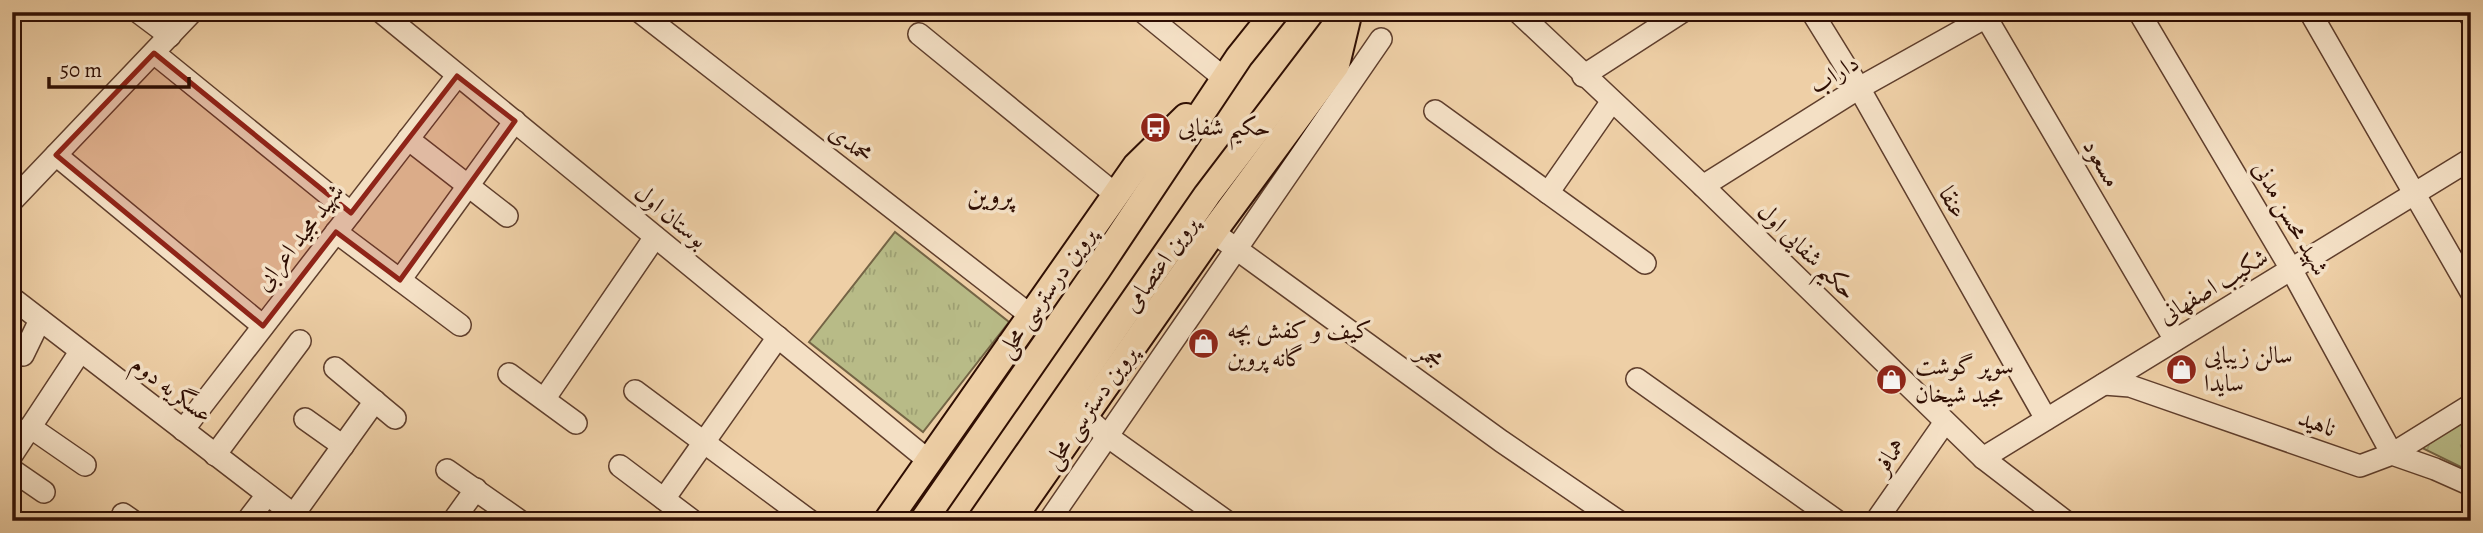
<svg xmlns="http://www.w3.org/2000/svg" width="2483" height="533" font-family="Alegreya,Amiri,serif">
<defs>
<pattern id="grass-tufts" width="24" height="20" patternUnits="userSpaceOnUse" patternTransform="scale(1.75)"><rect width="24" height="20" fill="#b8bb87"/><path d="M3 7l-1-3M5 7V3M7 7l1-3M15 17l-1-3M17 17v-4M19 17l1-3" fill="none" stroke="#9ea073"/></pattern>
</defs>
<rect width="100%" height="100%" fill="#eecfa6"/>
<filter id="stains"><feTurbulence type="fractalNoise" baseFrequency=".00286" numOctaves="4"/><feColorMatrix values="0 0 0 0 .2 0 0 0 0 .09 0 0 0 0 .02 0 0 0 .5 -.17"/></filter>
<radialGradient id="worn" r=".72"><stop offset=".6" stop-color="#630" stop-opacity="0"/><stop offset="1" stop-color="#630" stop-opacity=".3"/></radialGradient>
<!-- grass -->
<g fill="url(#grass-tufts)" stroke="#746445" stroke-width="2">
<path d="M895 232 1009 322 923 432 809 342Z"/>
<path d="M2471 415V472L2420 447Z"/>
</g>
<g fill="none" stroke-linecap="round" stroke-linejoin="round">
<defs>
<g id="minor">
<path d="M138 12 170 36"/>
<path d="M381 12 929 461"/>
<path d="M640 12 1030 315"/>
<path d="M1143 12 1225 79"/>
<path d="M1518 12 1703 186 1983 458 2065 521"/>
<path d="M1812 12 1859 88 2046 419"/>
<path d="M1983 12 2175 340"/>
<path d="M2139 12 2291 269 2392 454 2471 405"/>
<path d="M2310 12 2471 292"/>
<path d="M2468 12 2471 17"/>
<path d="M919 34 1115 194"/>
<path d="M154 53 351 213"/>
<path d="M1583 76 1682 12"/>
<path d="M1435 111 1645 263"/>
<path d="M408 139 507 216"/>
<path d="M56 155 263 326"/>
<path d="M1703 186 1859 88 1995 12"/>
<path d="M1548 193 1612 101"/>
<path d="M12 201 192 12"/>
<path d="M336 232 460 325"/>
<path d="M1213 232 1501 441 1618 521"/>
<path d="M400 280 515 121"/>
<path d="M12 298 302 521"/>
<path d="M23 355 40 320"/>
<path d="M335 368 395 418"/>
<path d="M509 374 576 423"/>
<path d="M1637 379 1837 521"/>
<path d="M2104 384 2130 386 2360 466 2392 454 2435 469 2471 485"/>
<path d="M635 391 810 521"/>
<path d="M545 398 655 237"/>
<path d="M1084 415 1107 436 1226 521"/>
<path d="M305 419 343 446"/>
<path d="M30 427 85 465"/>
<path d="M183 430 457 76"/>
<path d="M12 455 80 352"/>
<path d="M215 455 300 341"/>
<path d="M1983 458 2471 159"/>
<path d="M620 466 693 521"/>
<path d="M12 470 44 492"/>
<path d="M447 470 520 521"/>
<path d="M664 499 778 337"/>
<path d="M123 514 133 521"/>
<path d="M294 514 375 401"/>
<path d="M247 521 267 495"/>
<path d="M453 521 476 489"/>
<path d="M1049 521 1381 39"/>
<path d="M1876 521 1945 422"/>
</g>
<g id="major">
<path d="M887 521 1136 166 1186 117"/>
<path d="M923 521 1097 270 1239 57 1275 12"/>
<path d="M981 521 1207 195 1346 12"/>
<path d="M1011 521 1213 232 1336 65 1348 15"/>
</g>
</defs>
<!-- minor casing -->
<use href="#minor" stroke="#5f3e2c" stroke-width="24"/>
<!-- major casing -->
<use href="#major" stroke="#2f0e03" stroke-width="30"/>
<!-- minor -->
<use href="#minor" stroke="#f4e0c5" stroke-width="21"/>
<!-- major -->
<use href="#major" stroke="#eecfa6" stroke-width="26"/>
</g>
<!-- marked area -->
<path fill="#8f2418" fill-opacity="0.2" stroke="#8f2418" stroke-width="5" stroke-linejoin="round" d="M154 53 351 213 457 76 515 121 400 280 336 232 263 326 56 155Z"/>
<!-- icons -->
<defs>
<symbol id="bus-disc" viewBox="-11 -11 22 22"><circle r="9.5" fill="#8f2418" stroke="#f4e0c5"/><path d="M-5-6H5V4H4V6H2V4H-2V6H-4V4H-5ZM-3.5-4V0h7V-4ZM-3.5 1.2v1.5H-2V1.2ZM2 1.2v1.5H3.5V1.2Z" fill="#fff"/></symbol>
<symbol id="shop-disc" viewBox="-11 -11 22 22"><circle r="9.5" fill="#8f2418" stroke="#f4e0c5"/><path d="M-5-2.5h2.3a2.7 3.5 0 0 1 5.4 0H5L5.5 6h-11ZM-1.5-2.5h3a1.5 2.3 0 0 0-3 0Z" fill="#fff"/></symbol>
</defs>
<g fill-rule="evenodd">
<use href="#bus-disc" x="1138" y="110" width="35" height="35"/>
<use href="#shop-disc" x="1186" y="326" width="35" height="35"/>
<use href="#shop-disc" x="2164" y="352" width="35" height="35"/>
<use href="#shop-disc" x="1874" y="362" width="35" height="35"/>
</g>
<g text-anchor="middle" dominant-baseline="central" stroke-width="7" stroke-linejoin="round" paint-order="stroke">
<!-- street labels -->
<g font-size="24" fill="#2f0e03" stroke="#f4e0c5">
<text transform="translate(1834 74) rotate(-31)">داراب</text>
<text transform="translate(851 143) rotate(38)">محمدی</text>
<text transform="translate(2102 163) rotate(60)">مسعود</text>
<text transform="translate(1953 202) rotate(60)">عنقا</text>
<text transform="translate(671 216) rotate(39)">بوستان اول</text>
<text transform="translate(2291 218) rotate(60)">شهید محسن مدنی</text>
<text transform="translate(299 237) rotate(-52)">شهید مجید اعرابی</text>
<text transform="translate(1807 251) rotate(44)">حکیم شفایی اول</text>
<text transform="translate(1160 264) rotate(-55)">پروین اعتصامی</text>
<text transform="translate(2213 286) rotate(-31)">شکیب اصفهانی</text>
<text transform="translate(1046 292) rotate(-55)">پروین درسترسی محلی</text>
<text transform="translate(1430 356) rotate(36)">مجمر</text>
<text transform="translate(172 389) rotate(37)">عسگریه دوم</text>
<text transform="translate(1090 407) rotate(-55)">پروین دسترسی محلی</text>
<text transform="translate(2317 423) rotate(20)">ناهید</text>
<text transform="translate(1889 456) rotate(-55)">همافر</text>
</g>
<!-- poi labels -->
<g font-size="24" fill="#2f0e03" stroke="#f4e0c5" text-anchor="start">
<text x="1178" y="127">حکیم شفایی</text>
<text x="1227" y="330">کیف و کفش بچه<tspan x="1227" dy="28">گانه پروین</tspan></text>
<text x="2204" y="355">سالن زیبایی<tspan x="2204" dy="28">سایدا</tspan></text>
<text x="1915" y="366">سوپر گوشت<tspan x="1915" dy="28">مجید شیخان</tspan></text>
</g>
<!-- quarter labels -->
<g font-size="28" fill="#2f0e03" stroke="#f4e0c5">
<text x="990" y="195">پروین</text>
</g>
</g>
<!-- margin -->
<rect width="2483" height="533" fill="none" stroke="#eecfa6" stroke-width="42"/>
<rect x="14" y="14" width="2455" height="505" fill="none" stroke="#2f0e03" stroke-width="3.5"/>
<rect x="21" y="21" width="2441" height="491" fill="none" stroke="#2f0e03" stroke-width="2"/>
<!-- scale -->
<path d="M49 77v10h140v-10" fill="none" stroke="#2f0e03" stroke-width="3.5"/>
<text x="60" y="77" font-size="21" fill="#2f0e03" stroke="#f4e0c5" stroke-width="5" paint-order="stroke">50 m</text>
<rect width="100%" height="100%" filter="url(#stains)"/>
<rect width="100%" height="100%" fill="url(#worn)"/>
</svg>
